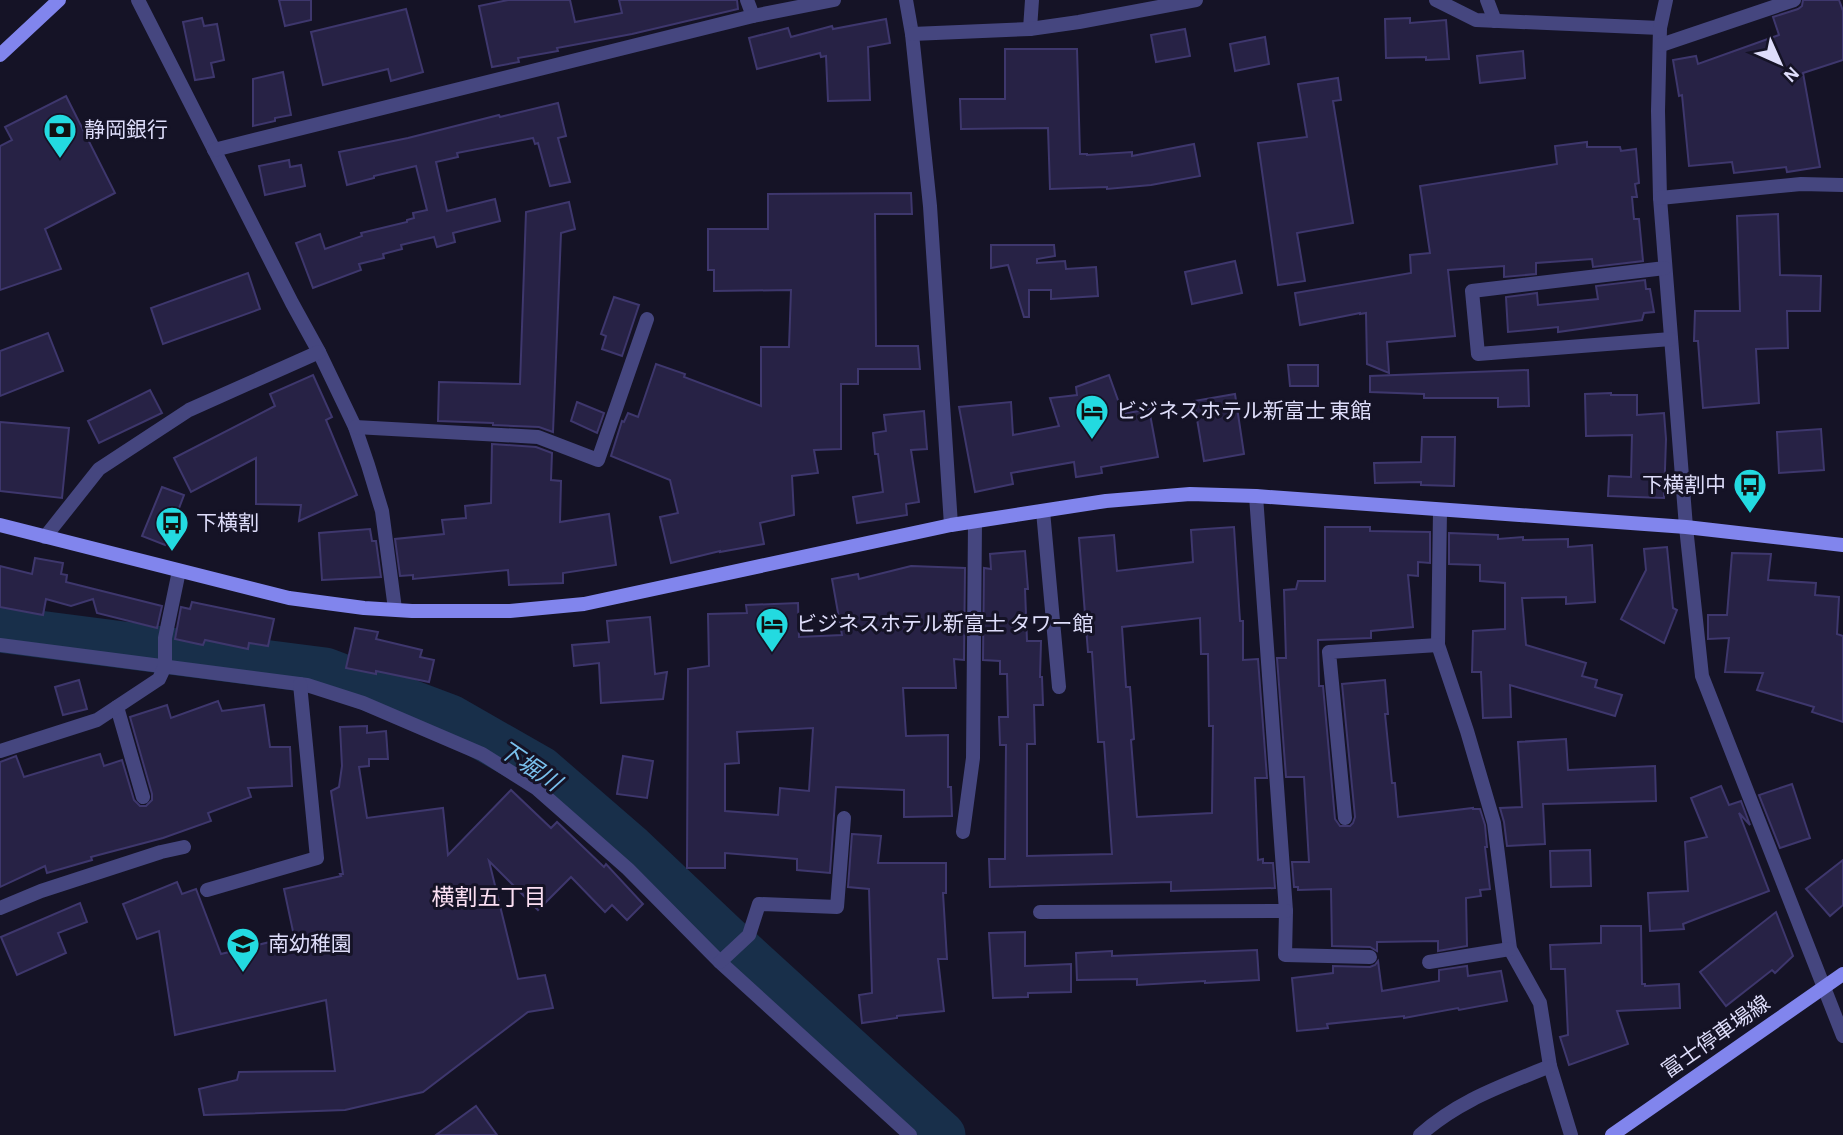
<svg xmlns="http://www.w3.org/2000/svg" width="1843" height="1135" font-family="'Alegreya Sans','Noto Sans JP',sans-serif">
<rect width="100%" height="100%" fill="#151326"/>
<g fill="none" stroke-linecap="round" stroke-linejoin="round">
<!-- river -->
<path stroke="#182f4a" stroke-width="47" d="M0 629 325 671 450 718 541 770 631 848 725 937 942 1135"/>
</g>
<!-- building -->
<g fill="#272245" stroke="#3e376d" stroke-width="2" fill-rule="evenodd">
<path d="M279 0H311V20L285 26Z"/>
<path d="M508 0H570L575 22 622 13 619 0H737L738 9 632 34 557 48 558 51 518 58 519 62 492 67 479 6Z"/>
<path d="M1803 0H1839L1843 11V60L1803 73 1820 167 1787 172 1786 167 1734 173 1732 162 1689 166 1682 95 1679 96 1673 60 1696 56 1698 64 1779 35 1773 17 1798 9 1802 6Z"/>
<path d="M406 9 423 72 391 81 388 69 323 85 311 32Z"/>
<path d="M202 18 204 26 217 24 224 60 211 63 214 77 195 80 183 22Z"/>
<path d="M1410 18V23L1446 20 1449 59 1426 60V57L1386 58 1385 19Z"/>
<path d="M886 19 890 43 868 47 870 100 828 101 826 56 821 57 820 53 757 69 749 38 788 28 791 37 832 26 833 29Z"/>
<path d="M1185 29 1190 56 1156 62 1151 35Z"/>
<path d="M1265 37 1269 64 1235 71 1230 44Z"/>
<path d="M1005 49H1077L1080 154H1087V155L1132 152V156L1194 144 1200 176 1151 185 1107 189V187L1050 189 1048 128 961 129 960 99H1005Z"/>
<path d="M1523 51 1525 78 1480 83 1477 56Z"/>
<path d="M283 72 291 115 275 118V121L253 126V79Z"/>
<path d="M1338 78 1341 100 1333 101 1353 223 1297 233 1305 281 1278 285 1258 143 1307 137 1298 84Z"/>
<path d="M66 96 115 193 45 229 61 269 0 290V146L12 140 5 127Z"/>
<path d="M558 103 566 136 558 138 570 182 550 186 538 143 535 144 533 138 457 153 458 157 436 162 447 211 495 199 500 221 453 233 455 242 437 247 434 237 401 245 402 249 383 254 384 258 359 264 361 270 313 288 296 243 320 234 325 249 362 236 361 233 407 222V220L414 218 413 213 427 210 416 166 374 176V178L347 185 339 152 408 138 499 115 500 117Z"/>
<path d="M1587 142V147H1620L1621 151 1636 149 1639 183 1635 184 1637 197H1632L1634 219H1639L1643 261 1593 267 1592 259 1536 263V274L1504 277V266L1448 270 1455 336 1387 342 1389 373 1367 364 1366 313 1360 314V313L1300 325 1295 293 1411 273 1410 255 1430 253 1420 186 1557 164 1555 146Z"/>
<path d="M289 160 290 167 301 165 305 186 265 195 259 166Z"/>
<path d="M911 193 912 214H875L876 346H918L920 369H858V384H841V449L814 450 818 473 792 476 794 515 760 523 764 544 720 552V551L671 563 660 517 678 513 670 480 611 456 622 421 624 422 628 413 638 417 656 364 685 374 684 377 761 406V347H789L791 290 714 291V270H708V229H768V194Z"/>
<path d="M569 202 575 229 561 233 553 432 539 427 493 425V423L438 421 439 382 520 384 526 212Z"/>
<path d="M1778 214 1780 275 1821 276 1820 311H1787L1788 348 1756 349 1759 403 1703 408 1698 341H1694L1695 311H1740L1737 216Z"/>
<path d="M991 245H1054L1055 256 1037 259V263L1065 261 1066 269 1096 267 1098 296 1051 299V290H1029V317H1024L1008 265 991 268Z"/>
<path d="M1235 261 1242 293 1192 304 1185 272Z"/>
<path d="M248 273 260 309 163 344 151 308Z"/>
<path d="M1645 280 1646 289H1650L1654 312 1644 313 1642 320 1558 332V327L1508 332 1506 297 1537 293 1538 305 1598 299 1596 286Z"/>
<path d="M614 297 639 305 622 356 602 349 606 336 601 334Z"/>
<path d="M48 333 63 371 0 396V351Z"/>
<path d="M1288 365H1318V386H1290Z"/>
<path d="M1528 370 1529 406 1498 407V398H1424V394L1370 392V376Z"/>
<path d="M313 375 332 417 326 420 357 495 299 521 301 505 256 504V458L191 492 174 458 275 406 270 394Z"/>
<path d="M1109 375 1123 414 1149 409 1158 457 1101 467 1102 473 1076 477 1074 462 1011 473 1013 484 975 492 959 407 1011 402 1013 435 1059 426 1050 398 1077 395 1076 387Z"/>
<path d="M150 390 162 413 99 443 88 421Z"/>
<path d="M1611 393V395H1637V415L1664 413 1666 439 1664 498 1608 496 1609 476 1631 477 1632 435 1586 436 1585 394Z"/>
<path d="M1235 394 1244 454 1204 461 1194 401Z"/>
<path d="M577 402 604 413 597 433 571 421Z"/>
<path d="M924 411 927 449 911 450 919 502 906 504 907 515 857 523 853 497 883 492 878 454H875L873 433 886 431 884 415Z"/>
<path d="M0 422 69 428 62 498 0 491Z"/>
<path d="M1821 429 1824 470 1779 473 1777 432Z"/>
<path d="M1422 437H1455L1454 486 1421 485V482L1375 483 1374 463 1421 462Z"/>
<path d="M492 444 536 447 552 453 551 480 561 481 560 522 609 514 616 565 563 573V583L509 585 508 570 413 579V575L400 576 395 539 444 534 442 520 466 518 465 506 491 503Z"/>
<path d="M162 487 184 495 165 545 142 536Z"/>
<path d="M1234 527 1240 621H1243V660L1258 659 1267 778H1255L1258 860 1263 859V863H1273L1275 888 1171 891V882L990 887 989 859H1005L1006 745H1000L999 717H1008L1007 674H1000V661L983 660 984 568 991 569 990 554 1025 551 1028 589H1025L1027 641H1041L1040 677H1042L1043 705H1034L1035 744H1027V856L1112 854 1104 742H1098L1092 652H1088L1079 538 1114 535 1117 571 1193 562 1191 530ZM1200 618 1201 654H1208L1209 726H1213L1212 813 1137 817 1131 740 1134 739 1130 687H1126L1122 627Z"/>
<path d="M1325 527H1370V531L1430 532V563L1418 562V576L1408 575 1413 627 1371 631V638L1318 640 1319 686H1323L1335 819 1340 826H1350L1353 823 1355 817 1342 684 1385 680 1388 714H1385L1392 783H1395L1398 817 1473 808V809H1480L1485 825 1487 847H1485L1490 889 1480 890 1481 896 1466 898 1467 946 1438 951V941L1377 942V951L1370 947 1332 946 1331 889 1298 890V887H1294L1292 862H1309L1304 777H1286L1277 658H1286L1284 590 1296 589 1298 581H1325Z"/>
<path d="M370 529 372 541H376L381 577 322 580 319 533Z"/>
<path d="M1449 533 1498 535V539L1523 537V540L1568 539V547L1592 545 1595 602 1566 604V597L1522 598 1526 645 1586 663 1582 676 1597 680 1595 687 1622 695 1615 716 1510 685 1511 717 1483 718 1481 672H1472L1473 631 1505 629V583L1480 581V565L1449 564Z"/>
<path d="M1667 547 1673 608 1677 610 1664 643 1621 619 1646 570 1644 549Z"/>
<path d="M1732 553 1771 554 1768 580 1816 583 1815 595 1839 597 1837 634 1843 636V722L1812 712 1814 707 1757 690 1763 673 1725 672 1729 638 1708 639V615H1727Z"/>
<path d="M35 558 63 563 61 574 67 575 66 582 162 606 157 628 97 613 93 599 71 606 46 599 43 615 0 607V566L32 574Z"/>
<path d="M911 566 965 568 964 660 954 659 956 688H903L906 736 948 735V787H951L952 816 904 817V790L836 787 830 873 797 870V859L725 853V868H687L688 669 709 666 708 614 747 613 746 605 798 603 799 637 842 635 832 579 858 574 859 579ZM813 728 809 791 780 788 778 815 725 811V764L739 763 737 732Z"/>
<path d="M192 602 274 619 268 646 249 643 248 649 205 640 203 645 175 639 181 607 190 609Z"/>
<path d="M650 617 655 674 667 672 663 699 601 703 599 663 574 666 572 645 609 642 607 621Z"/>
<path d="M355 628 378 632 376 639 422 650 420 657 434 660 429 682 376 671V674L346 668Z"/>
<path d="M79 680 87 709 63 715 55 687Z"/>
<path d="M218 701 222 711 264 705 270 747H290L292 786 248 788 251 797 208 813 211 821 163 838 91 857 92 860 47 873 45 866 0 887V762L16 756 24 777 100 754 104 766 122 760 134 800 140 806H146L152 800V794L130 717 167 705 171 718Z"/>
<path d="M367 726V733L386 731 388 759H369V766L359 767 367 818 443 808 448 855 511 790 551 828 557 822 604 867 606 864 643 904 627 920 612 905 605 912 571 877 538 910 489 861 518 979 545 975 553 1008 528 1012 423 1092 345 1110 204 1115 199 1089 237 1080 239 1072 335 1071 326 1000 175 1035 159 931 137 939 123 904 177 882 182 894 196 889 221 954 294 936 284 889 341 876 340 874H343L331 791 339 787 342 766 340 727Z"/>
<path d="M1566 739 1568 770 1655 766 1656 801 1543 804 1545 844 1507 846 1504 822 1500 808 1522 807 1518 742Z"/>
<path d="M623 756 653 761 647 798 617 794Z"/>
<path d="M1792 784 1810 838 1780 848 1759 795Z"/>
<path d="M1721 786 1729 805 1741 801 1750 825 1739 813 1769 891 1683 924 1684 929 1650 931 1648 893 1688 891 1685 842 1707 837 1691 798Z"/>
<path d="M852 834 881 836 878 863H946V893H943L947 959H938L944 1011 897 1016V1018L862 1023 859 995 872 993 869 889 848 887Z"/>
<path d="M1590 850 1591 886 1551 887 1550 851Z"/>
<path d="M1843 860V905L1830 916 1806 889Z"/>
<path d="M80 903 87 922 58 933 66 953 17 975 1 937Z"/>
<path d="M1776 912 1793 956 1775 973 1772 970 1726 1006 1700 972Z"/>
<path d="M1601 926H1641L1642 984H1645V986L1679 984 1680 1008 1617 1011 1628 1044 1569 1065 1560 1037 1568 1035 1565 969H1551L1550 945 1601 943Z"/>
<path d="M1025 932V966L1071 964V992L1028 993V997L993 998 989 933Z"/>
<path d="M1257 950 1259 980 1205 983V981L1137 985V979L1077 980 1076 953 1112 951V956Z"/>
<path d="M1378 961 1382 991 1439 981V970L1467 966 1468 976 1501 971 1507 1001 1459 1010 1458 1008 1404 1018V1016L1327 1024 1328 1028 1297 1031 1292 978 1333 973V966L1370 967 1375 965Z"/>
<path d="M476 1106 497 1135H436Z"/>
</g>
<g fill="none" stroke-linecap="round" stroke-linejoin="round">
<!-- street -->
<g stroke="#45467f" stroke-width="14">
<path d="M138 0 292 303 319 352 355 427 368 465 382 511 395 609"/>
<path d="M747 0 753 16"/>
<path d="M906 0 912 34 930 206 951 525"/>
<path d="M1436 0 1476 20 1660 28"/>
<path d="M1487 0 1495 21"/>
<path d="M1666 0 1660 28 1658 111 1660 198 1686 527 1702 676 1843 1036"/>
<path d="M1030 29 1032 0"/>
<path d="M912 34 1030 29 1079 22 1196 0"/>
<path d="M1661 45 1794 0"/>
<path d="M214 150 753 16 834 0"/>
<path d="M1660 198 1801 184 1843 185"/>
<path d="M1665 268 1472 291 1478 354 1671 339"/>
<path d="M355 427 538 437 598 460 647 319"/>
<path d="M1256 496 1286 911 1285 955 1370 957"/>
<path d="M1043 511 1059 687"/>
<path d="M1440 511 1438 645 1467 731 1494 823 1510 949 1540 1003 1550 1066 1571 1135"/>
<path d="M45 537 99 469 189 410 319 352"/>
<path d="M0 645 307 685 363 703 482 754 536 788 628 869 720 962 910 1135"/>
<path d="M117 707 143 797"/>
<path d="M0 751 97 720 159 679 165 666V638L179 571"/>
<path d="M1345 818 1329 652 1438 645"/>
<path d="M963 832 973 758 975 522"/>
<path d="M207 890 317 858 300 684"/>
<path d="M0 908 41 891 161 852 184 847"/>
<path d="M1040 912 1286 911"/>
<path d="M720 962 749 935 759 904 837 907 844 818"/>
<path d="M1429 962 1510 949"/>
<path d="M1420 1135C1459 1100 1502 1086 1550 1066"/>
</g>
<!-- secondary -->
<g stroke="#8185ed" stroke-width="14">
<path d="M0 55 59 0"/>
<path d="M0 525 289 598 364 608 412 611H510L584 604 951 525 1106 501 1190 494 1256 496 1686 527 1843 545"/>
<path d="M1612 1135 1843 974"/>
</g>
</g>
<!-- icons -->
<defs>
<symbol id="bank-pin" viewBox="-11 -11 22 30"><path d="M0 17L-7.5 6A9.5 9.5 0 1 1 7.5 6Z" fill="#23dae0" stroke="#151326"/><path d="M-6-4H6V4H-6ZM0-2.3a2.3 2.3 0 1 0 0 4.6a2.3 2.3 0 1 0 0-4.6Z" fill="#111"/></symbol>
<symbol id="hotel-pin" viewBox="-11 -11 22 30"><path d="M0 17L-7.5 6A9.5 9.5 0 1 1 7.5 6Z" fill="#23dae0" stroke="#151326"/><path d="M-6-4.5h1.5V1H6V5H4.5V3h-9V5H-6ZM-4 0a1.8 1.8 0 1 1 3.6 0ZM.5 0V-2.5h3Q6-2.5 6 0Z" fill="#111"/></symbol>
<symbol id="bus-pin" viewBox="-11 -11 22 30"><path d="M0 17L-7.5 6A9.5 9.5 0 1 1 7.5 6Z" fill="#23dae0" stroke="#151326"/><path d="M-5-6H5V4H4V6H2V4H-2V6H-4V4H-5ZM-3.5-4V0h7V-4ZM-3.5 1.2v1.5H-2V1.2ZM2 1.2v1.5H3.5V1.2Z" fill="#111"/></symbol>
<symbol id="school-pin" viewBox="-11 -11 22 30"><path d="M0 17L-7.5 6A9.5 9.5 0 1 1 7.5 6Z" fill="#23dae0" stroke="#151326"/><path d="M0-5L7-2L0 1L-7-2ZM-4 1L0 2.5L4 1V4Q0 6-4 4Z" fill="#111"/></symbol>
</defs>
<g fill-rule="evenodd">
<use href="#bank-pin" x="41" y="111" width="38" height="52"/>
<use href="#hotel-pin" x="1073" y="392" width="38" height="52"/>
<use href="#bus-pin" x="1731" y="466" width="38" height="52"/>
<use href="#bus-pin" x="153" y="504" width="38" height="52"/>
<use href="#hotel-pin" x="753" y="605" width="38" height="52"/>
<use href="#school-pin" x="224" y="925" width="38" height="52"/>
</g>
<g text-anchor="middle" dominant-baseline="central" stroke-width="6" stroke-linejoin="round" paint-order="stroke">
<!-- poi labels -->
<g font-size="21" fill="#deddfa" stroke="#151326" text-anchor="start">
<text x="84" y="130">静岡銀行</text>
<text x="1116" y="411">ビジネスホテル新富士 東館</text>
<text x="1726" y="485" text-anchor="end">下横割中</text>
<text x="196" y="523">下横割</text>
<text x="796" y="624">ビジネスホテル新富士 タワー館</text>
<text x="268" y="944">南幼稚園</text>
</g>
<!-- street labels -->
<g font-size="21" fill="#deddfa" stroke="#151326">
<text transform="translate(1716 1037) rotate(-35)">富士停車場線</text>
</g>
<!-- water labels -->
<g font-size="23" font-style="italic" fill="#79bfec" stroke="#151326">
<text transform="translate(529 767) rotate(34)">下堀川</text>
</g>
<!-- neighbourhood labels -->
<g font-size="23" fill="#fbdff2" stroke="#151326">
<text x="489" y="898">横割五丁目</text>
</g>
</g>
<!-- north arrow -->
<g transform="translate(1780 63) rotate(135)" stroke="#151326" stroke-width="5" paint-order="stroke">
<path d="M0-5L12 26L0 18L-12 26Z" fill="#deddfa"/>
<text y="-10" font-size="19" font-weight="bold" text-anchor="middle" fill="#deddfa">N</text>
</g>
</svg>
